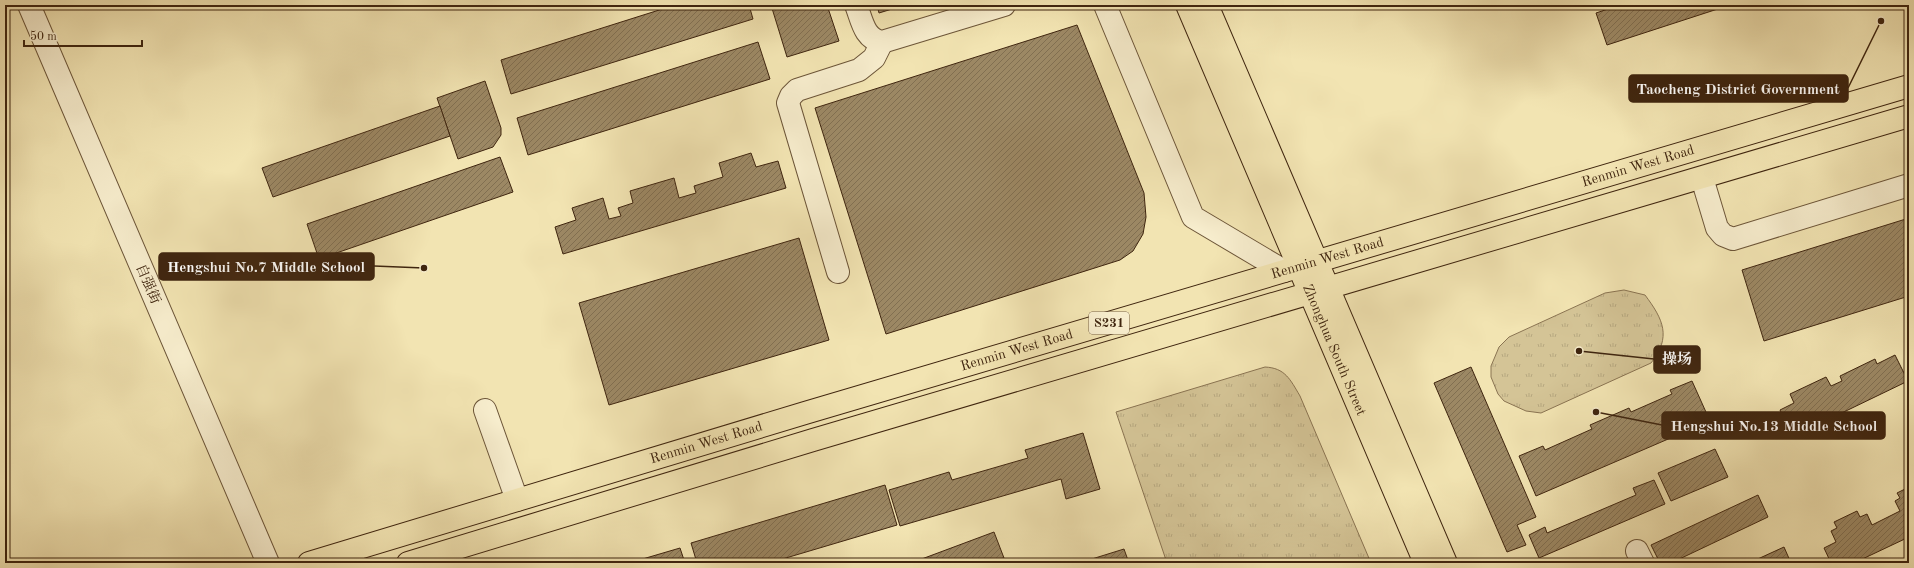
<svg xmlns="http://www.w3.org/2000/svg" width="1914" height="568" font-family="'Old Standard TT','Noto Serif SC',serif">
<defs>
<pattern id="park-tufts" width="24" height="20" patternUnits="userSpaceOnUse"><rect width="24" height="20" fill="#d4c496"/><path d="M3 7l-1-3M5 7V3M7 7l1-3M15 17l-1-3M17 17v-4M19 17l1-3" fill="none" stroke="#b7a880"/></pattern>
<pattern id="building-hatch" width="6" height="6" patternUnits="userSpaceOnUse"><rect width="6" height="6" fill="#9c8864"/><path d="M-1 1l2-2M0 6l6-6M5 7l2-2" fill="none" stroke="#816f51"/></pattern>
</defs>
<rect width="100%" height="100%" fill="#f2e4b2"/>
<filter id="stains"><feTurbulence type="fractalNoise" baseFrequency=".005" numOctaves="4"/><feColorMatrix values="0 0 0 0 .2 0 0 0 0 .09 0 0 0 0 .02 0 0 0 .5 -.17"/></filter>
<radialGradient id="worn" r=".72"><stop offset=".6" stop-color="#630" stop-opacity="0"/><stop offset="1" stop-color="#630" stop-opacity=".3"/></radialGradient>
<!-- park -->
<g fill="url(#park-tufts)" stroke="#8a7452">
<path d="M1624 290 1645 295C1663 319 1672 337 1651 363L1541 413 1526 411 1504 401 1498 394 1491 377V366L1494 359 1499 347 1509 337 1605 293Z"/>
<path d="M1265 367C1285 368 1290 379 1300 396L1371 563H1167L1116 412Z"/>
</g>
<!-- building -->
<g fill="url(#building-hatch)" stroke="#3f250f">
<path d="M675 5H749L753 19 511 94 501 60Z"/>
<path d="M771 5H827L839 41 787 57Z"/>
<path d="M877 5H905L879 13Z"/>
<path d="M1620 5H1730L1607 45 1596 13Z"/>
<path d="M1077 25 1144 193 1146 217 1143 234 1133 251 1120 260 886 334 815 108Z"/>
<path d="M758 42 770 79 528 155 517 118Z"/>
<path d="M485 81 501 128V135L493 147 458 159 437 98Z"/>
<path d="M440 106 450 136 273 197 262 168Z"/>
<path d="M751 153 756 167 778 161 786 188 563 254 555 227 576 220 572 208 603 198 609 219 621 216 618 208 633 203 630 191 674 178 679 198 696 193 694 186 723 177 719 163Z"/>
<path d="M500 157 513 192 319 259 307 224Z"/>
<path d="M1909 218V296L1764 341 1742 270Z"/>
<path d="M799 238 829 340 609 405 579 303Z"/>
<path d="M1895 355 1908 381 1792 437 1780 410 1794 403 1790 394 1826 377 1831 386 1842 381 1840 376 1875 359 1877 364Z"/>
<path d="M1471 367 1536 517 1517 525 1526 545 1507 552 1434 383Z"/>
<path d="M1692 381 1710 421 1536 496 1519 456 1543 446 1545 450 1592 429 1590 425 1629 408 1631 412 1672 394 1670 390Z"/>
<path d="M1083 433 1100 489 1066 499 1061 479 900 526 889 490 949 472 952 480 1028 458 1025 450Z"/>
<path d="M1715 449 1728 477 1671 501 1658 473Z"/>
<path d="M1654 480 1665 504 1539 558 1529 535 1545 527 1547 533 1636 495 1633 488Z"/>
<path d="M885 485 897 525 769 563H697L691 543Z"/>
<path d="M1909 487V537L1854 563H1831L1824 548 1836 542 1831 531 1837 528 1834 522 1857 511 1860 517 1867 514 1872 525 1900 511 1895 501 1900 498 1897 493Z"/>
<path d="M1758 495 1768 517 1671 563H1660L1651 545Z"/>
<path d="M994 532 1004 558 990 563H911Z"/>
<path d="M1784 547 1791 563H1749Z"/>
<path d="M680 548 685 563H629Z"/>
<path d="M1124 549 1129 563H1079Z"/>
</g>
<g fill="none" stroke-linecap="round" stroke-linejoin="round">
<defs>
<g id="minor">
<path d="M29 5 268 563"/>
<path d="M856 5C862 20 864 39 882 42L1004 5"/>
<path d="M1105 5 1193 217 1284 271"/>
<path d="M1702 178 1717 228 1723 235 1733 239 1909 185"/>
<path d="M838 272 788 103 791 96 797 90 859 70 874 58 882 42"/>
<path d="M485 410 517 500"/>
<path d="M1637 551 1643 563"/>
</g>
<g id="major">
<path id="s1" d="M1187 5 1425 563"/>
<path d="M1207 5 1446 563"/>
<path id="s2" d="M309 563 805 413 1909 86"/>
<path d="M408 563 813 440 1909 116"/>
</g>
</defs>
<!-- minor casing -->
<use href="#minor" stroke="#6c5538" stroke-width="24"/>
<!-- major casing -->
<use href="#major" stroke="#3f250f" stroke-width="24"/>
<!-- minor -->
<use href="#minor" stroke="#f7edcd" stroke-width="22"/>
<!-- major -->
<use href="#major" stroke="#f2e4b2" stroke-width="22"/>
</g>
<g text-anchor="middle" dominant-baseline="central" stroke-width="3" stroke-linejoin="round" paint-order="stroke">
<!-- shield labels -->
<rect fill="#f7edcd" stroke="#766148" stroke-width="1" x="1089" y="312" width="40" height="22" rx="3"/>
<g font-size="13" font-weight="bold" fill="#3f250f">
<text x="1109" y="323">S231</text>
</g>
<!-- street labels -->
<g font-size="14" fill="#3f250f" stroke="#f7edcd">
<text stroke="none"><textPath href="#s2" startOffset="1387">Renmin West Road</textPath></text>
<text stroke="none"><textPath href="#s2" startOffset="1063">Renmin West Road</textPath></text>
<text transform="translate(148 284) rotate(67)">自强街</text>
<text stroke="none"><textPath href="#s2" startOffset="739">Renmin West Road</textPath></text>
<text stroke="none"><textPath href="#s1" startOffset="375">Zhonghua South Street</textPath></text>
<text stroke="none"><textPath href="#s2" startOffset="415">Renmin West Road</textPath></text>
</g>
</g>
<!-- callouts -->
<path fill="none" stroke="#3f250f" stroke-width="1.5" d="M1881 21L1848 88M424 268L374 266M1579 351L1654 359M1596 412L1662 425"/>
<g fill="#3f250f" stroke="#f7edcd" stroke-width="1.5">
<circle cx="1881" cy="21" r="4"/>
<circle cx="424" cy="268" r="4"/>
<circle cx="1579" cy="351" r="4"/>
<circle cx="1596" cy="412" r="4"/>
</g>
<g fill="#3f250f" stroke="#3f250f" stroke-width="1.5">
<rect x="1629" y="75" width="219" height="27" rx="4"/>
<rect x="159" y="253" width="215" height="27" rx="4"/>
<rect x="1654" y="346" width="46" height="27" rx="4"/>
<rect x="1662" y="412" width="223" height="27" rx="4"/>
</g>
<g font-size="15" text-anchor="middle" font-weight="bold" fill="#fff">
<text x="1738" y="94">Taocheng District Government</text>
<text x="266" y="272">Hengshui No.7 Middle School</text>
<text x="1677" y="364">操场</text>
<text x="1774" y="431">Hengshui No.13 Middle School</text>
</g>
<!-- margin -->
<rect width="1914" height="568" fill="none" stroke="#f2e4b2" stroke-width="20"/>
<rect x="6" y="6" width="1902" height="556" fill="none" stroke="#3f250f" stroke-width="2"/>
<rect x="10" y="10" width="1894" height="548" fill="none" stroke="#3f250f"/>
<!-- scale -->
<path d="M24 40v6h118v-6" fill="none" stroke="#3f250f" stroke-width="2"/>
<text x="30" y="40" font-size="12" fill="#3f250f" stroke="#f7edcd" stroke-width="3" paint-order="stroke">50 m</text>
<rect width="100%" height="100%" filter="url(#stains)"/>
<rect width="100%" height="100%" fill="url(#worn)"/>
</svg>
